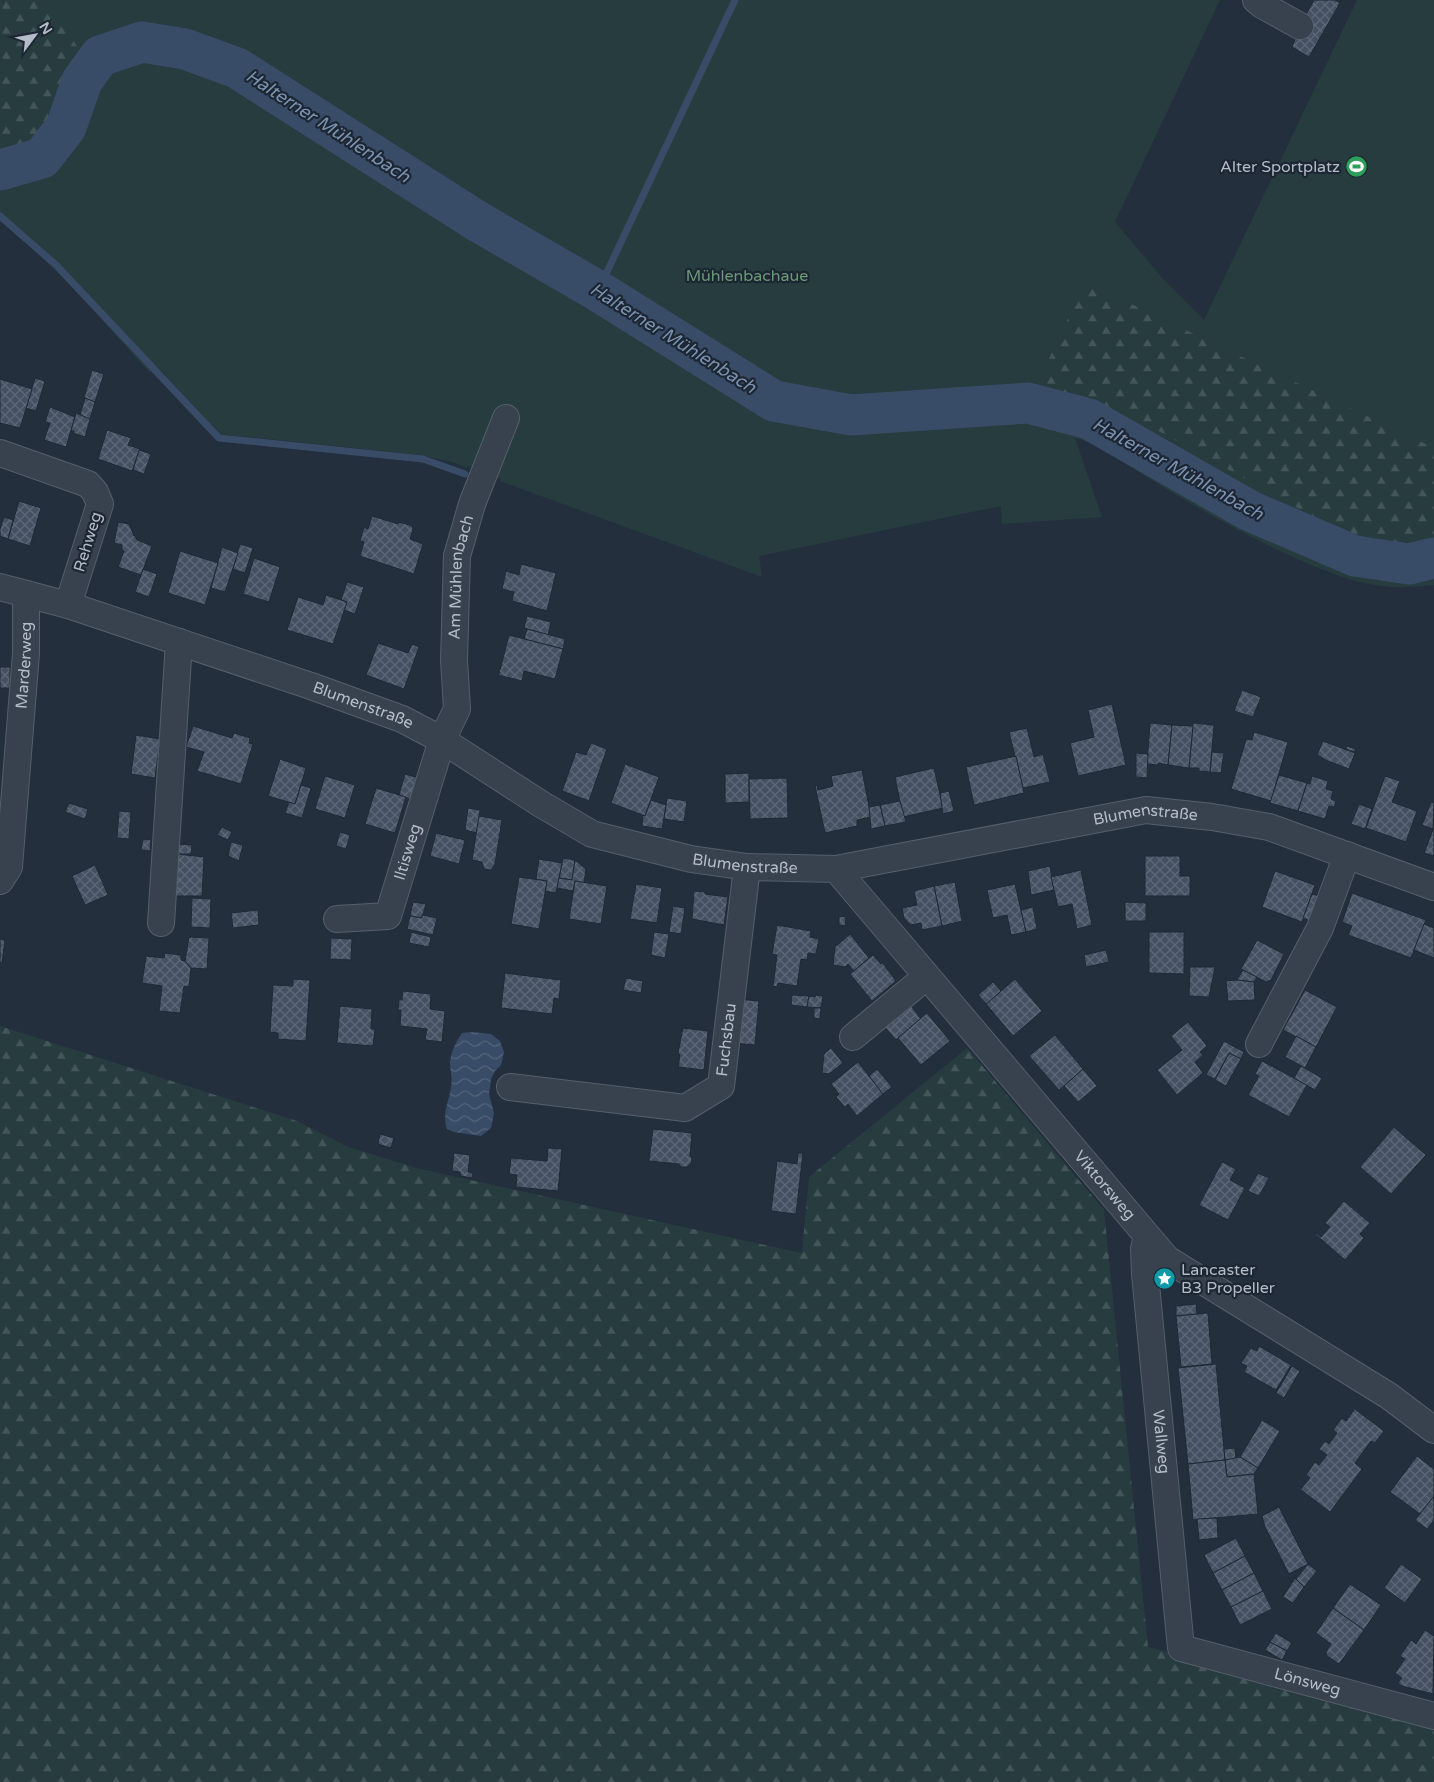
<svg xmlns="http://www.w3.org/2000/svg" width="1434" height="1782" font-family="'Varela Round',sans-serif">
<defs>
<pattern id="forest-firs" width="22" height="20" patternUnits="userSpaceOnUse" patternTransform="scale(1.25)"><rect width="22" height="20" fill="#263c3f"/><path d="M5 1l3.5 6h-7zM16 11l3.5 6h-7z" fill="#435659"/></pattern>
<pattern id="water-waves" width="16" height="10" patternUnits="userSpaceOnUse" patternTransform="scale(1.25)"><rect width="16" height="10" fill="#394c67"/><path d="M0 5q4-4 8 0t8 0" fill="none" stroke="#53647b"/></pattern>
<pattern id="building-cross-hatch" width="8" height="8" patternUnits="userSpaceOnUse" patternTransform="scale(1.25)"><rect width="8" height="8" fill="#455162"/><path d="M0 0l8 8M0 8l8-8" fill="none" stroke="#5d6877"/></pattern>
</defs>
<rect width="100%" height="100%" fill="#242f3e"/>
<!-- green -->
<path fill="#263c3f" d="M0 0H1220L1115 222 1165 281 1204 320 1357 0H1434V585C1416 586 1399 589 1381 586 1350 582 1323 570 1295 558 1224 526 1159 485 1094 444L1075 438 1102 517 1002 524 1001 506 759 556 762 577 500 481 501 479 468 466 467 468 452 462 420 455 220 434 157 366 149 372C101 320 56 264 0 221Z"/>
<!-- forest -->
<g fill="url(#forest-firs)">
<path d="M0 0H48L78 48 64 71 52 113 36 135 19 144 0 150Z"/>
<path d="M1085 282 1434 448V536L1429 546 1409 549 1383 544 1357 537 1312 516 1157 430 1126 415 1104 406 1069 397 1033 393Z"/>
<path d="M0 1026 297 1121 348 1147 420 1169 802 1253 809 1177 967 1048 1104 1210 1148 1647 1425 1720 1434 1724V1782H0Z"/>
</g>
<!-- water -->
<path fill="url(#water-waves)" d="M473 1032 491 1034 500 1041 504 1052 501 1065 495 1071 491 1079 489 1094 494 1113 491 1128 481 1136 454 1132 447 1129C442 1111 449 1103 451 1086 453 1078 450 1071 450 1063 451 1051 456 1042 462 1033Z"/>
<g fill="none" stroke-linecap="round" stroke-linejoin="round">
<!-- stream -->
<g stroke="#394c67" stroke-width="7">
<path d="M0 216 56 265 219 438 423 459 465 474"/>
<path d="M598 291 735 0"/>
</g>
<!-- river -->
<path stroke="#394c67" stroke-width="41" d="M0 170 42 158 66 127 82 81 100 56 142 42 185 49 237 68 477 221 598 291 774 401 851 415 1028 403 1089 419 1250 511 1355 556 1409 564 1434 558"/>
</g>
<!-- building -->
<g fill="url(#building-cross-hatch)" stroke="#1f2835">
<path d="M1314 0H1335L1340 3 1309 57 1292 47 1300 26Z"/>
<path d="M92 370 104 374 95 402 84 398Z"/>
<path d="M35 378 45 381 36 411 26 408Z"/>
<path d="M0 379 32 389 20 428 0 423Z"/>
<path d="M85 398 95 402 90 419 80 415Z"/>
<path d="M50 407 75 417 66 447 44 440 50 423 45 422Z"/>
<path d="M76 413 90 419 85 437 73 433 74 431H71Z"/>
<path d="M107 430 131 438 128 445 140 449 132 471 98 459Z"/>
<path d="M139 450 151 454 144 474 133 470Z"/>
<path d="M19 501 41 508 30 546 8 539Z"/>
<path d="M372 516 398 524 399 522 412 526 413 529 410 539 423 544 414 574 360 556 364 542 360 541 364 527 368 529Z"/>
<path d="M4 517 13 520 8 539 0 536V529Z"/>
<path d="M118 522 129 524 134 536H135L137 540 152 546 141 575 118 567 124 551 122 550V545L114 543Z"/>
<path d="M240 544 253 548 245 573 233 569Z"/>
<path d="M222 547 238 553 225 592 211 588Z"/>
<path d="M180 551 218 563 205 605 168 593Z"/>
<path d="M254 558 280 567 269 602 243 594Z"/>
<path d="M521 564 556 573 547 611 512 601 514 592 502 589 506 571 519 575Z"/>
<path d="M143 569 157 574 149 597 135 592Z"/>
<path d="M347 582 364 587 355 614 344 610 347 602 341 600Z"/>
<path d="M326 595 347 602 333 644 287 630 298 597 323 605Z"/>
<path d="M527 616 551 622 548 635 524 628Z"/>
<path d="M527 629 565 639 563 649 524 639Z"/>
<path d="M509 635 563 649 555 679 524 671 522 681 498 675 500 672 498 670H500Z"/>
<path d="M378 643 408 653 412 644 419 647 404 689 366 675Z"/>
<rect x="0" y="667" width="10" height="21"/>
<path d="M1242 690 1261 697 1253 717 1234 711Z"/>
<path d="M1112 704 1126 765 1078 776 1070 743 1094 737 1088 710Z"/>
<path d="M1150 723 1172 725 1168 765 1158 763V765L1147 764Z"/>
<path d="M1193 723 1214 725 1210 772 1199 771V768H1189Z"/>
<path d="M1172 725 1193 726 1189 768 1168 765Z"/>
<path d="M193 726 232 738 234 733 250 738 249 743 253 744 241 784 197 771 204 752 186 747Z"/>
<path d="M1027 728 1034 757 1043 754 1050 782 1023 788 1009 732Z"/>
<path d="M1254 732 1288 742 1271 801 1231 789 1245 743 1246 739 1252 740Z"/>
<path d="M136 735 160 739 155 778 131 774Z"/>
<path d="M1323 741 1355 753 1349 769 1323 759V758L1317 755Z"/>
<path d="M591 743 607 749 589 801 562 791 576 752 586 755Z"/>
<path d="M1347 746 1356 749 1354 752 1346 749Z"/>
<path d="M1212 752 1224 753 1221 773 1210 772Z"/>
<path d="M1136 753 1148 754 1147 778 1136 777Z"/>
<path d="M1016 756 1024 793 974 805 966 767Z"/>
<path d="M280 759 306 768 295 804 268 796Z"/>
<path d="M625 764 659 777 645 816 611 803Z"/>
<path d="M934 768 943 808 903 817 895 777Z"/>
<path d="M862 770 871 817 857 820V826L825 833 815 786 817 785 818 790 833 786 831 776Z"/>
<path d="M749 773V802L725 803V774Z"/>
<path d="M405 774 423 779 416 801 399 795Z"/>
<path d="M1279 775 1307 783 1298 811 1270 803Z"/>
<path d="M325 776 355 785 345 818 315 809Z"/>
<path d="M1312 776 1328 781 1326 789 1333 791 1331 799 1336 801 1334 807 1329 806 1325 819 1298 811 1307 783 1310 784Z"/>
<path d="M1385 776 1400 781 1392 802 1417 811 1406 842 1366 828Z"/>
<path d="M787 778 788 818 750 819 749 779Z"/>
<path d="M301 785 311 788 302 818 285 813 289 802 295 804Z"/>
<path d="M376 788 406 797 395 833 365 824Z"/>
<path d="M949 791 954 811 943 814 940 793Z"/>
<path d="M667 798 687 801 684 822 664 819Z"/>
<path d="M651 800 666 805 662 829 642 826 643 815 645 816Z"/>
<path d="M900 801 906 822 885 826 880 805Z"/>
<path d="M1431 802 1434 803 1433 829 1422 825Z"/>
<path d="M69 803 88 809 85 819 65 812Z"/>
<path d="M1359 804 1372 809 1365 829 1351 824Z"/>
<path d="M880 805 885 826 871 829 869 807Z"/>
<path d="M468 808 480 810 477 833 465 830Z"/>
<path d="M119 811 131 812 129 839 117 838Z"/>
<path d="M479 816 502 820 495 864 491 870 484 869 482 862 472 860Z"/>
<path d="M222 827 232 832 228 840 217 835Z"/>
<path d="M1434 827V856L1424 853Z"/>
<path d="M340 832 350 835 346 849 336 846Z"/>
<path d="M436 833 465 840 459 864 430 856Z"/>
<path d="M143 839 151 840 150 851 141 850Z"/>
<path d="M231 842 243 845 239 861 228 856Z"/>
<path d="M177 844 192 845 191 854H176Z"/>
<path d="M177 854 204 857 202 896H175Z"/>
<path d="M1145 856H1180V876H1190V896H1145Z"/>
<path d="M563 858 575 860 572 880 559 878Z"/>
<path d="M539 859 562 863 556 893 545 891 547 881 536 879Z"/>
<path d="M575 860 586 869 584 883 575 881 573 891 557 888 559 878 572 880Z"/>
<path d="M95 865 108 895 85 905 72 876Z"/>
<path d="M1050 866 1054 890 1031 895 1028 871Z"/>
<path d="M1081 870 1092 925 1077 929 1072 904 1058 907 1051 877Z"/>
<path d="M1275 871 1315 885 1302 922 1262 907Z"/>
<path d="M519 877 547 881 539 929 511 924Z"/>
<path d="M575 881 607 886 601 924 569 919Z"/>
<path d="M955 882 962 921 942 926 934 886Z"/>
<path d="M636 884 662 888 657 923 630 919Z"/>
<path d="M1015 884 1026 932 1011 935 1007 915 993 918 987 890Z"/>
<path d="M934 886 942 926 922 930 921 923 911 925 904 918 902 908 917 905 914 891Z"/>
<path d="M694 891 705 892V894L728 897 724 925 692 919Z"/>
<path d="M1352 893 1426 920 1411 958 1348 935 1352 926 1342 922Z"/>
<path d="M1312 894 1322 897 1313 922 1303 918Z"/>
<path d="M192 898 211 899 210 928 191 927Z"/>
<path d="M413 902 426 904 422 918 410 916Z"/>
<path d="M1125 902 1146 903V921H1125Z"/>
<path d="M673 906 685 908 681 934 669 932Z"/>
<path d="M1033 907 1037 929 1026 932 1021 910Z"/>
<path d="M258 910 259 925 233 928 231 913Z"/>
<path d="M422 915 437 918 433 935 407 929 410 916 422 918Z"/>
<path d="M839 916 846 917 845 926 839 925Z"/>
<path d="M1424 924 1434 928V958L1414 950Z"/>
<path d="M777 925 811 931 810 937 819 939 816 954 808 953 807 960 801 959 797 986 778 983 777 987 773 986 777 955 772 954Z"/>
<path d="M411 932 431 937 429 947 409 943Z"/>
<path d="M654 932 669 934 665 958 651 955Z"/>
<path d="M1149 932H1184V974L1149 973Z"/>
<path d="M850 934 869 958 854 971 848 964 845 967 833 965 835 947Z"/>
<path d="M189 937 209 938 207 969 191 968 185 961Z"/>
<path d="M331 938 352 939 351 960 330 959Z"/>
<path d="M0 939 5 940 2 963 0 962Z"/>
<path d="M1257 940 1284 954 1271 980 1266 982 1241 969Z"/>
<path d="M1106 950 1109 962 1086 967 1084 955Z"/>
<path d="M165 953 181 955V960L185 961 191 968 189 987 184 986 180 1013 159 1011 162 986 142 983 146 956 164 958Z"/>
<path d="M873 955 881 964 882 962 896 981 872 1001 850 974Z"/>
<path d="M1190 967H1215L1209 997 1189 996Z"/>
<path d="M1243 970 1257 977 1254 982 1237 980Z"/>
<path d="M505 973 561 980 559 999 554 998 552 1014 501 1008Z"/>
<path d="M626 978 643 981 641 993 623 990Z"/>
<path d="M293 979 310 980 306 1041 278 1039V1033L270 1032 273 985 293 986Z"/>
<path d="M1015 979 1042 1011 1013 1036 986 1004Z"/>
<path d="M1237 980 1254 982 1255 1000 1228 1001 1226 981Z"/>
<path d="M993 982 1001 991 986 1004 978 995Z"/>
<path d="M1305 990 1337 1007 1316 1047 1283 1030Z"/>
<path d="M403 991 431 994 430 1009 445 1011 442 1042 425 1040 427 1029 400 1026 401 1010H398L399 1000H402Z"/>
<path d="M792 995 809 996 807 1007 791 1005Z"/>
<path d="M816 995 823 996 821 1008 807 1007 809 996 815 997Z"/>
<path d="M738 999 759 1001 755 1045 733 1043Z"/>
<path d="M908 1002 921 1019 896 1040 882 1024Z"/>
<path d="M340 1006 372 1009 371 1029H375L373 1046 337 1043Z"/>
<path d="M814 1008H821L820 1019 814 1018Z"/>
<path d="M927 1013 950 1041 921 1065 898 1038Z"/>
<path d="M1188 1022 1207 1046 1200 1052 1203 1055 1195 1062 1203 1073 1177 1095 1157 1070 1182 1050 1171 1036Z"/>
<path d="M683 1028 708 1031 704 1070 678 1067 680 1055 678 1053Z"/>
<path d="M1055 1035 1083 1069 1059 1090 1029 1056Z"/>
<path d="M1296 1036 1316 1047 1305 1068 1285 1057Z"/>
<path d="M1224 1041 1244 1052 1241 1059 1229 1053 1215 1079 1206 1075Z"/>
<path d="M831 1048 843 1063 829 1074 822 1073 824 1054Z"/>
<path d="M1229 1053 1241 1059 1226 1086 1215 1080Z"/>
<path d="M1262 1061 1307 1085 1289 1117 1248 1095 1259 1076 1255 1074Z"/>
<path d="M858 1062 883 1094 857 1116 848 1104 845 1107 836 1097 839 1094 831 1084Z"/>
<path d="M1301 1066 1322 1078 1315 1090 1294 1078Z"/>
<path d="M877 1069 892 1087 883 1094 869 1076Z"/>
<path d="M1083 1069 1097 1086 1078 1102 1064 1086Z"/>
<path d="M1394 1127 1426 1155 1391 1194 1360 1167Z"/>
<path d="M653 1129 692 1133 690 1156 692 1158 691 1163 687 1167H681L679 1164 649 1161Z"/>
<path d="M380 1134 394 1138 391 1148 378 1144Z"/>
<path d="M548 1148 562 1149 558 1191 516 1187 517 1175 509 1174 511 1158 547 1161Z"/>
<path d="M454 1153 470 1155 468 1172 473 1173 472 1178 461 1176 460 1172 452 1171Z"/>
<path d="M798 1153H803L796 1214 771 1211 777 1161 797 1164Z"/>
<path d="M1222 1162 1236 1169 1230 1180 1245 1188 1228 1220 1199 1205Z"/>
<path d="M1258 1173 1269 1178 1259 1196 1248 1191Z"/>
<path d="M1344 1201 1370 1223 1360 1234 1364 1238 1345 1260 1315 1234 1316 1233 1321 1237 1330 1227 1325 1223Z"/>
<path d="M1196 1304 1197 1314 1176 1316V1306Z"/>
<path d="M1208 1313 1212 1364 1181 1367 1176 1316Z"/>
<path d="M1259 1346 1291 1365 1276 1390 1244 1372 1247 1366 1241 1363 1251 1348 1257 1351Z"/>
<path d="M1216 1364 1225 1460 1188 1464 1178 1368Z"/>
<path d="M1292 1366 1300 1371 1284 1398 1276 1393Z"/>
<path d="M1351 1406 1384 1431 1375 1443 1371 1441 1355 1463 1362 1469 1330 1512 1297 1487 1298 1486 1301 1489 1310 1478 1306 1475 1315 1462 1319 1465 1327 1455 1319 1449 1325 1441 1329 1444 1337 1433 1333 1430 1342 1418 1346 1421 1354 1410Z"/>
<path d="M1262 1420 1280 1431 1258 1468 1240 1457Z"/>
<path d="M1235 1448 1236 1459 1225 1460 1224 1449Z"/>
<path d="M1417 1456 1434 1469V1496L1420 1514 1390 1492Z"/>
<path d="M1240 1457 1258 1468 1254 1474 1227 1477 1225 1460Z"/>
<path d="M1225 1460 1227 1477 1254 1474 1258 1514 1193 1520 1188 1464Z"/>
<path d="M1434 1496V1520L1427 1529 1415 1520Z"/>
<path d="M1279 1507 1308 1564 1289 1574 1265 1527 1262 1516Z"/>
<path d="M1217 1518 1218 1538 1199 1540 1197 1519Z"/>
<path d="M1236 1538 1245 1556 1213 1573 1204 1555Z"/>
<path d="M1245 1556 1254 1573 1222 1590 1213 1573Z"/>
<path d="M1308 1564 1317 1571 1304 1587 1296 1579Z"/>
<path d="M1401 1564 1422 1579 1405 1603 1384 1588Z"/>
<path d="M1254 1573 1263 1591 1231 1607 1222 1590Z"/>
<path d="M1295 1578 1304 1587 1293 1603 1283 1597Z"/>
<path d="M1350 1584 1381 1605 1364 1630 1333 1608Z"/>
<path d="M1263 1591 1272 1609 1240 1625 1231 1607Z"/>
<path d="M1333 1608 1364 1630 1339 1664 1327 1656 1326 1652 1331 1644 1316 1633Z"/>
<path d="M1425 1630 1434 1636 1433 1694 1402 1686 1398 1683 1402 1678 1395 1673 1405 1659 1400 1656 1411 1640 1416 1644Z"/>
<path d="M1276 1633 1292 1643 1287 1651 1270 1642Z"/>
<path d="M1270 1642 1287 1651 1282 1660 1265 1650Z"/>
</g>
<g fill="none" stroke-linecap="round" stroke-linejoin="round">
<defs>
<g id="minor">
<path d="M1256 0 1262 5 1300 26"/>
<path d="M0 453 88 484 95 492 100 504 68 605"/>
<path id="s1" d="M0 587 68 605 311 686 402 719 442 740 541 804 592 834 691 859 747 867 836 869 1146 810 1212 817 1269 827 1434 887"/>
<path id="s2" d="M836 869 1167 1259 1389 1396 1434 1430"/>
<path id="s3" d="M0 881 9 867 26 653V594"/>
<path id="s4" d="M337 919 388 916 442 740 457 709 454 660 457 556 472 504 506 418"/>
<path d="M161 923 179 642"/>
<path d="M853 1037 926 977"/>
<path d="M1259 1044 1320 928 1347 855"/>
<path id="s5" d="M510 1087 685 1108 721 1086 747 867"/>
<path id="s6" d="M1147 1237 1144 1249 1145 1274 1181 1648 1434 1716"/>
</g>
</defs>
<!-- minor casing -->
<use href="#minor" stroke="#565f6c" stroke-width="28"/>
<!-- minor -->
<use href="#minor" stroke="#38414e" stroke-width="26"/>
</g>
<!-- icons -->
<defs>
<symbol id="stadium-disc" viewBox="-11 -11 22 22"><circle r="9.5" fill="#2e9e5b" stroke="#1d2633"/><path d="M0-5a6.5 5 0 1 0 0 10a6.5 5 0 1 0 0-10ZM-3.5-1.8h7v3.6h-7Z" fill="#fff"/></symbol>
<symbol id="sight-disc" viewBox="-11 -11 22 22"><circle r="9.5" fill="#0f9aa8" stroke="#1d2633"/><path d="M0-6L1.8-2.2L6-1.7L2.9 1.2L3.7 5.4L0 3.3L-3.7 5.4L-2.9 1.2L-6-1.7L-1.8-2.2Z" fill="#fff"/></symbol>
</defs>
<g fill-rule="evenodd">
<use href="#stadium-disc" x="1344" y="154" width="25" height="25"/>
<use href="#sight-disc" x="1152" y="1266" width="25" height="25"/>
</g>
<g text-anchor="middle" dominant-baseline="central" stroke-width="4.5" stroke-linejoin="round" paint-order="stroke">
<!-- poi labels -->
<g font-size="16" fill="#b4bcc9" stroke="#1d2633" text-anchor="end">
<text x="1340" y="167">Alter Sportplatz</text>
<text x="1181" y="1270" text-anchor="start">Lancaster<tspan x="1181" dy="18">B3 Propeller</tspan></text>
</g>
<!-- park labels -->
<g font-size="16" fill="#6b9a76" stroke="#1d2633">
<text x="747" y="276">Mühlenbachaue</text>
</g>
<!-- street labels -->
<g font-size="16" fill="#b4bcc9" stroke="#1d2633">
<text transform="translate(88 542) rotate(-73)">Rehweg</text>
<text stroke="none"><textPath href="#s4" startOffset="402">Am Mühlenbach</textPath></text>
<text stroke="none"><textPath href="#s3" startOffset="219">Marderweg</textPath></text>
<text stroke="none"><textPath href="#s1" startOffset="382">Blumenstraße</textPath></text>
<text stroke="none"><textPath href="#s1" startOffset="1208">Blumenstraße</textPath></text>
<text stroke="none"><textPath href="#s4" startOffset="118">Iltisweg</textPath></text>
<text stroke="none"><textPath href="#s1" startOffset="802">Blumenstraße</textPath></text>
<text stroke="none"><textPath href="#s5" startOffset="265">Fuchsbau</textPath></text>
<text stroke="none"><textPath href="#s2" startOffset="415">Viktorsweg</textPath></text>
<text stroke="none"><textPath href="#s6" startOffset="206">Wallweg</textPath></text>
<text stroke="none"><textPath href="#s6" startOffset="544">Lönsweg</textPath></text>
</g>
<!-- water labels -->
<g font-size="18" font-style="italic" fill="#7c92b1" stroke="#1d2633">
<text transform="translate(328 126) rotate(33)">Halterner Mühlenbach</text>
<text transform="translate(673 338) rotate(32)">Halterner Mühlenbach</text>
<text transform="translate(1178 469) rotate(29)">Halterner Mühlenbach</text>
</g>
</g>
<!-- north arrow -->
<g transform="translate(35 35) rotate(58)" stroke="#1d2633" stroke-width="4" paint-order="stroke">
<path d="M0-4L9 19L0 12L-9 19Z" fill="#b4bcc9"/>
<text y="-8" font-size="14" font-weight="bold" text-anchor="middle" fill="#b4bcc9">N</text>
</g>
</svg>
